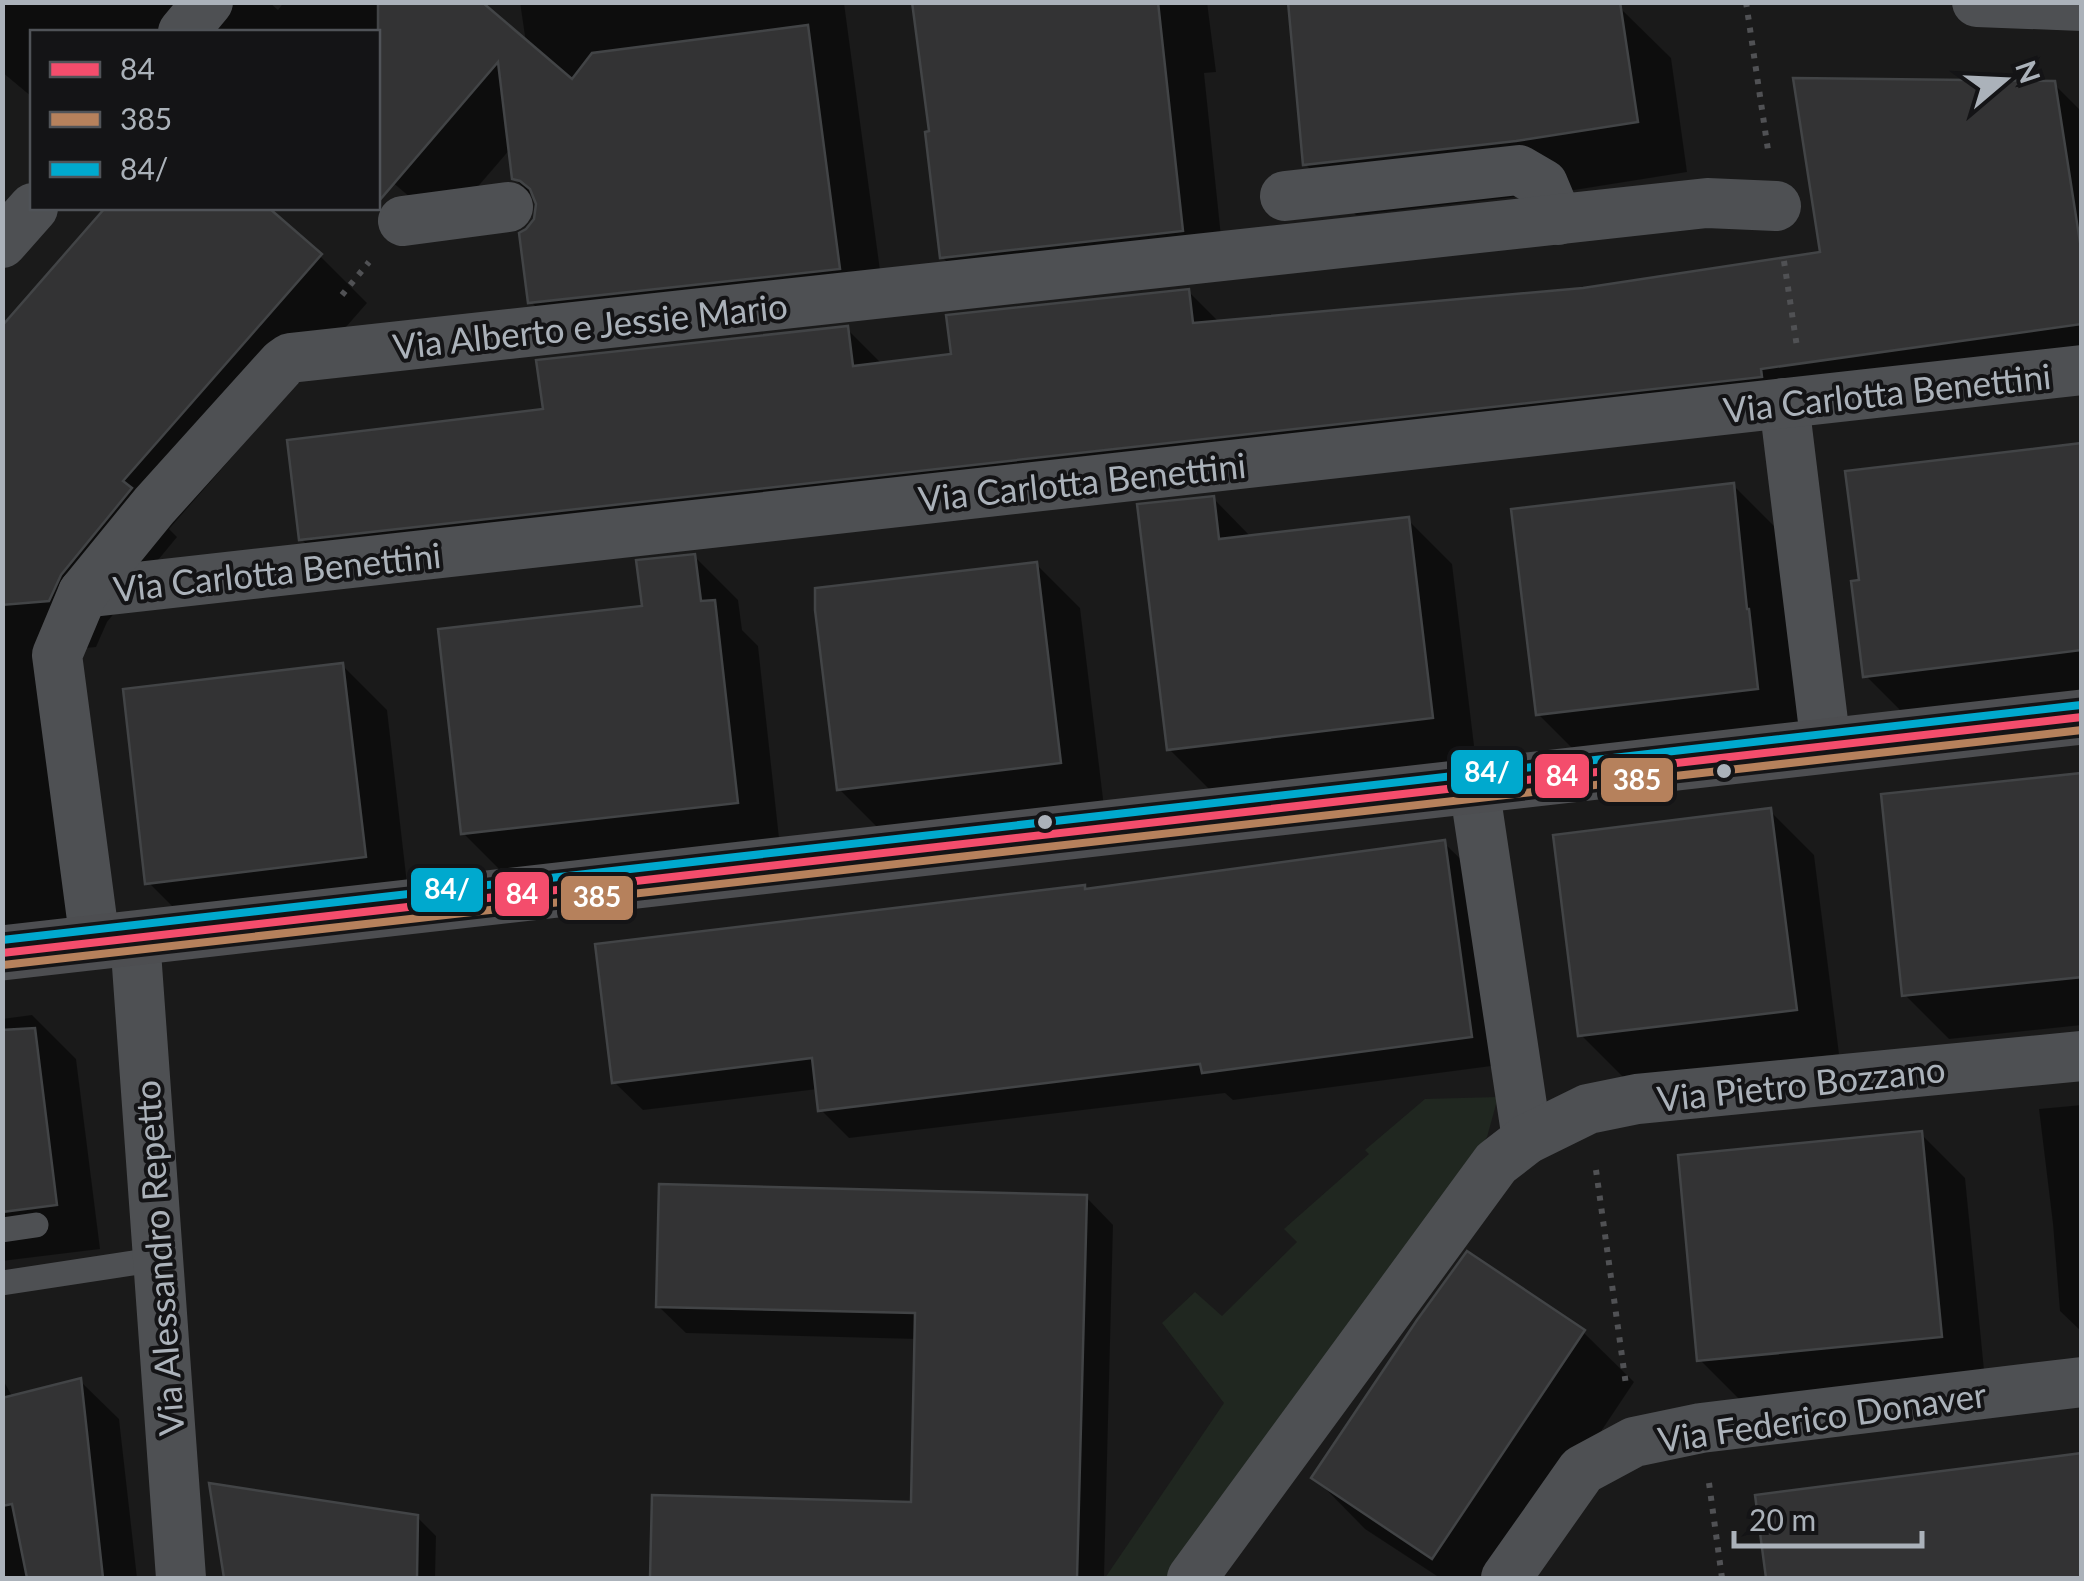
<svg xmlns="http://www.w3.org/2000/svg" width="2084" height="1581" font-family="Lato,sans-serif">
<rect width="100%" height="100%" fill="#1a1a1a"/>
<!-- green -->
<path fill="#202720" d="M1498 1097 1487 1137 1170 1578H1105L1224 1403 1162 1323 1195 1292 1222 1316 1297 1242 1284 1229 1369 1154 1365 1150 1425 1099Z"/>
<!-- shadow -->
<g fill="#0007">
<path d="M2 2H269L278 10 284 2H479L526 43 520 2H851L844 3 886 315 578 349 531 302 538 202 514 178 511 148 444 226 378 170V32H32V97L2 72Z"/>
<path d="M915 2H1207L1216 72 1204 73 1225 275 986 301 942 257 932 134Z"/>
<path d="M1619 7 1671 58 1687 172 1568 191 1356 215 1305 164Z"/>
<path d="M2054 84 2082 112V370L342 580 301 539 545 412 847 329 883 365 953 356 1188 291 1220 323 1584 291 1823 254Z"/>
<path d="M109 208H265L320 256 367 303 169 529 177 537 107 622 96 647 46 652 80 917 2 927V330Z"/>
<path d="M2082 445V699L1910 720 1866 676Z"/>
<path d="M1734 486 1778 530 1801 733 1582 758 1538 714Z"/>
<path d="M1213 498 1252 538 1408 520 1452 564 1476 762 1213 793 1169 749Z"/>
<path d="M694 556 738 600 742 630 758 646 780 847 507 877 463 833 645 608Z"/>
<path d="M1036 564 1080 608 1104 807 883 833 839 789Z"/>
<path d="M343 666 387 710 409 901 192 926 148 882Z"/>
<path d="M2082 776V1025L1949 1039 1905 995Z"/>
<path d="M1770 811 1814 855 1839 1054 1625 1079 1581 1035Z"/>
<path d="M1444 843 1473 871 1499 1065 1233 1100 1225 1093 849 1138 820 1109 818 1089 643 1110 614 1082 1084 887 1088 891Z"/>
<path d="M32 1015 76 1059 100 1249 2 1261V1019Z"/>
<path d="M2082 1105V1332L2060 1311 2053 1224 2039 1109Z"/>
<path d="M1921 1134 1965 1178 1985 1380 1744 1404 1700 1360Z"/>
<path d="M1086 1197 1113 1225 1104 1578H652L654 1497 913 1504 917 1339 686 1333 658 1306Z"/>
<path d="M1583 1332 1634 1382 1503 1578H1440L1365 1529 1315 1478Z"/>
<path d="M2 1378 13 1398 80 1381 119 1419 137 1578H2Z"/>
<path d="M2082 1456V1578H1768L1758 1497Z"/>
<path d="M212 1486 417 1517 436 1536 435 1578H226Z"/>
</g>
<!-- building -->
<g fill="#333334" stroke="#424446" stroke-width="2.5">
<path d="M378 2H482L572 79 592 53 808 25 840 269 528 303 519 233 526 229 534 219 536 204 530 189 520 181 512 179 498 62 378 202Z"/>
<path d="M912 2H1158L1183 231 940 258 925 132 929 131Z"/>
<path d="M1288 2H1620L1638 122 1516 141 1303 165Z"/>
<path d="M1793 78 2055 81 2082 255V324L1761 369 1762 377 299 540 287 440 543 409 536 360 848 326 853 366 951 354 946 315 1189 289 1193 323 1583 288 1820 252Z"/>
<path d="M105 208H269L322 254 123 481 132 488 61 575 49 601 2 605V326Z"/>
<path d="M2082 443V650L1863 677 1851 581 1859 580 1845 471Z"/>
<path d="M1734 483 1747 609H1749L1758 689 1536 715 1511 509Z"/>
<path d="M1214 496 1219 539 1409 517 1433 718 1167 750 1137 504Z"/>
<path d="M695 554 701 601 715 600 738 803 461 834 438 629 642 606 636 560Z"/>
<path d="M1037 562 1061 763 837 790 815 610V588Z"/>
<path d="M343 663 366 857 145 884 123 689Z"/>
<path d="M2082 773V977L1902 996 1881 794Z"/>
<path d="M1771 808 1797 1010 1578 1036 1553 835Z"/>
<path d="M1445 840 1472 1037 1202 1073 1200 1064 818 1111 812 1058 612 1083 595 944 1085 885V889Z"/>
<path d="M35 1028 57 1205 2 1212V1030Z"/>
<path d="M1922 1131 1942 1337 1697 1361 1678 1155Z"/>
<path d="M659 1184 1087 1195 1077 1578H650L652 1495 911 1502 915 1313 656 1307Z"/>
<path d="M1467 1251 1585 1330 1432 1559 1311 1478 1417 1320Z"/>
<path d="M81 1378 103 1578H27L12 1504 2 1506V1398Z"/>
<path d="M2082 1453V1578H1766L1755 1495Z"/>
<path d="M209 1483 418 1515 417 1578H224Z"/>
</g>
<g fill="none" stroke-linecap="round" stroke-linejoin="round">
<!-- path -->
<g stroke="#505154" stroke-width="6" stroke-dasharray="5 8" stroke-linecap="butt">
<path d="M1746 2 1768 150"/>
<path d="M1784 261 1797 347"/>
<path d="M342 295 369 262"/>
<path d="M1596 1170 1626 1385"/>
<path d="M1709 1483 1722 1578"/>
</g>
<!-- lane -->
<g stroke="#4e5053" stroke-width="25">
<path d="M2 1230 36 1225"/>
<path d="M2 1283 159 1259"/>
</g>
<!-- street -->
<g stroke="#4e5053" stroke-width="50">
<path d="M1977 2 2082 6"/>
<path d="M183 32 208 2"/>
<path d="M1285 196 1519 170 1543 184 1558 220"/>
<path d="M403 221 508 207"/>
<path d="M2 243 33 208"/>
<path d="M1784 403 1826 746"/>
<path d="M83 593 2082 370"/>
<path d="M1474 786 1527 1139"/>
<path d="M135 938 181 1578"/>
<path d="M95 942 57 655 83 593 154 506 283 363 290 358 1707 203 1776 206"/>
<path d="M1192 1578 1496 1163 1527 1139 1588 1109 1637 1099 2082 1056"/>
<path d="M1506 1578 1582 1470 1634 1442 1701 1428 2082 1382"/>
</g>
<!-- secondary -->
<path stroke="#4d4e51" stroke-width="55" d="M2 953 2082 717"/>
<defs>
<path id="bus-1" d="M2 953 2082 717"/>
<path id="bus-2" d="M3 965 2082 730"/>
<path id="bus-3" d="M2 940 2081 705"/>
</defs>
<!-- bus-1 casing -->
<use href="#bus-1" stroke="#141416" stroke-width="15"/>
<!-- bus-2 casing -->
<use href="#bus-2" stroke="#141416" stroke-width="15"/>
<!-- bus-3 casing -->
<use href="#bus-3" stroke="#141416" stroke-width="15"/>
<!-- bus-1 -->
<use href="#bus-1" stroke="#f44d6c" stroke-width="8"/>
<!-- bus-2 -->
<use href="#bus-2" stroke="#b6815c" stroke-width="8"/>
<!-- bus-3 -->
<use href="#bus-3" stroke="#00a9ce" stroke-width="8"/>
</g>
<!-- markers -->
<g fill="#abb2ba" stroke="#141416" stroke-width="4">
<circle cx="1724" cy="771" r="9"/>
<circle cx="1045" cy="822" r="9"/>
</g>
<g text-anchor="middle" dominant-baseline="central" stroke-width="8" stroke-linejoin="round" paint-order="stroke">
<!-- street labels -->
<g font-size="35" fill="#abb2ba" stroke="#141416">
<text transform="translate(590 325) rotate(-6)">Via Alberto e Jessie Mario</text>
<text transform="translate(1887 392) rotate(-6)">Via Carlotta Benettini</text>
<text transform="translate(1082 481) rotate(-6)">Via Carlotta Benettini</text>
<text transform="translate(277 571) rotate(-6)">Via Carlotta Benettini</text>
<text transform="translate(1801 1083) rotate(-6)">Via Pietro Bozzano</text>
<text transform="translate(158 1258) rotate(-94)">Via Alessandro Repetto</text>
<text transform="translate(1822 1416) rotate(-8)">Via Federico Donaver</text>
</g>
</g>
<g stroke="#141416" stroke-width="4">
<rect x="1449" y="748" width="76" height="48" rx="10" fill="#00a9ce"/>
<rect x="1533" y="752" width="58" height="48" rx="10" fill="#f44d6c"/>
<rect x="1599" y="756" width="76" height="48" rx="10" fill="#b6815c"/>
<rect x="409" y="866" width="76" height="48" rx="10" fill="#00a9ce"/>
<rect x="493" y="870" width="58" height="48" rx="10" fill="#f44d6c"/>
<rect x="559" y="874" width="76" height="48" rx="10" fill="#b6815c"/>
</g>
<g font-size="28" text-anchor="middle" font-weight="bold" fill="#fff">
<text x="1487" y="782">84/</text>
<text x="1562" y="786">84</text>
<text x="1637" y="790">385</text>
<text x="447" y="899">84/</text>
<text x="522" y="904">84</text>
<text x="597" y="907">385</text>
</g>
<!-- border -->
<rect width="2084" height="1581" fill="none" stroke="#abb2ba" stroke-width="10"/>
<!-- legend -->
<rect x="30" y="30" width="350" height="180" fill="#141416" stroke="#505358" stroke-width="2.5"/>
<rect x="50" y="62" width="50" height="15" fill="#f44d6c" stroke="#505358" stroke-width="2.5"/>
<text x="120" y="80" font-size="30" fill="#abb2ba">84</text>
<rect x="50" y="112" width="50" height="15" fill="#b6815c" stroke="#505358" stroke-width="2.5"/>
<text x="120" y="130" font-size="30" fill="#abb2ba">385</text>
<rect x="50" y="162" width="50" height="15" fill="#00a9ce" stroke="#505358" stroke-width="2.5"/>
<text x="120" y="180" font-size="30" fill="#abb2ba">84/</text>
<!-- north arrow -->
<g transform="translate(2004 80) rotate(71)" stroke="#141416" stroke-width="8" paint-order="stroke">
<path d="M0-8L18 38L0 25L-18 38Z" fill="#abb2ba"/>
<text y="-15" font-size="28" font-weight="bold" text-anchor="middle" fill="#abb2ba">N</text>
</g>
<!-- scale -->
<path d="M1734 1531v15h188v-15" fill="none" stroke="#abb2ba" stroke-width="5"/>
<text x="1749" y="1531" font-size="30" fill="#abb2ba" stroke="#141416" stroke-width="8" paint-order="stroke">20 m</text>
</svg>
